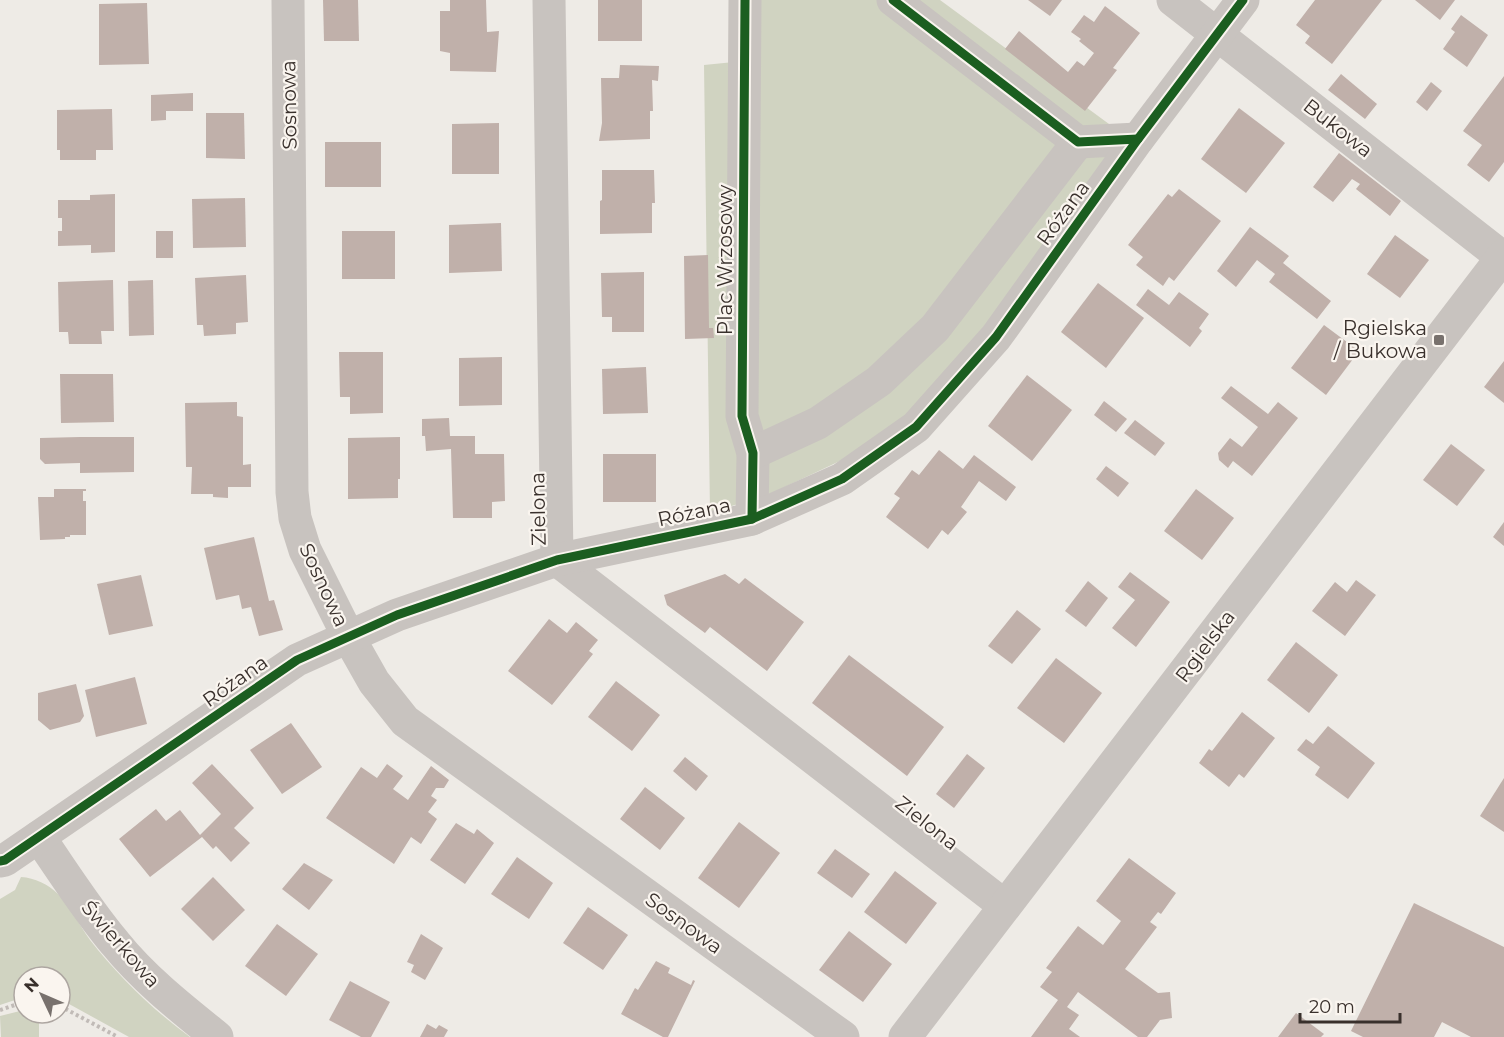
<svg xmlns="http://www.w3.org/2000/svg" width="1504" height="1037" font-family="Montserrat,sans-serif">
<rect width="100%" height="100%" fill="#eeebe6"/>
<!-- green -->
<g fill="#d0d3c1">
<path d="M732 0H940L1124 135 973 346 909 416 842 460 772 493 710 513 704 65 734 62Z"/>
<path d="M21 877C35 878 48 884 58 894 71 907 79 925 90 940 118 976 153 1010 190 1037H129L60 999V977H24V997L0 1005V899L15 890Z"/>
<path d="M24 1010V1013H39V1037H1L0 1016Z"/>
</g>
<!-- building -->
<g fill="#c0b0aa">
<path d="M323 0H358L359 41H324Z"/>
<path d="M450 0H486L487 32 499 31 496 72 450 71V53L440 51V11H450Z"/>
<rect x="598" y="0" width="44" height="41"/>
<path d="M1028 0H1062L1050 16Z"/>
<path d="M1315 0H1382L1332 64 1305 43 1310 36 1296 25Z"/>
<path d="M1415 0H1455L1440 20Z"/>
<path d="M147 3 149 64 99 65V4Z"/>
<path d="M1105 6 1140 33 1113 68 1117 70 1085 111 1005 49 1019 31 1068 72 1077 61 1084 66 1094 53 1079 41 1081 39 1071 32 1084 15 1094 22Z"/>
<path d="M1461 15 1488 35 1467 67 1443 49 1455 32 1451 29Z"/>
<path d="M620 65 659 66 658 81 652 80 653 111H650V139L599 141 602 123 601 78H619Z"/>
<path d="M1341 74 1377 104 1365 119 1328 90Z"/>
<path d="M1504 76V162L1489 182 1467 165 1482 145 1463 131Z"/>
<path d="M1431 82 1442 91 1427 111 1416 102Z"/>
<path d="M193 93V111H166V120L151 121V95Z"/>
<path d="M1239 108 1285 143 1246 193 1201 159Z"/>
<path d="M112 109 113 150H96V160H60V150H57V110Z"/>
<path d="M206 113H244L245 159 206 158Z"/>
<path d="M499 123V174H452V124Z"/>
<rect x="325" y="142" width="56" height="45"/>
<path d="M1339 153 1401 201 1390 216 1356 189 1360 184 1352 179 1333 202 1313 187Z"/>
<path d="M602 170H654L655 203H652V233L600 234V201L602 200Z"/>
<path d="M1179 189 1221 221 1174 281 1169 277 1163 286 1136 265 1143 257 1128 245 1168 194 1172 197Z"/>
<path d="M115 194V252L91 253V245L58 246V231H62V218H58V200H90V195Z"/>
<path d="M245 198 246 247 193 248 192 199Z"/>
<path d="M501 223 502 271 449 273V225Z"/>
<path d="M1250 227 1289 256 1283 263 1331 301 1317 319 1269 282 1275 274 1257 260 1236 287 1217 271Z"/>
<rect x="156" y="231" width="17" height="27"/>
<rect x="342" y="231" width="53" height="48"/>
<path d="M1395 235 1429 260 1400 298 1367 274Z"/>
<path d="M708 255 709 328H713L714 338 685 339 684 256Z"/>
<path d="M644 272V332H612V317H602L601 273Z"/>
<path d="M246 275 248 322 236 323V334L204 336 203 325H197L195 278Z"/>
<path d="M113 280 114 331H101L102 344H69L68 332H59L58 282Z"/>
<path d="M153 280 154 335 129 336 128 281Z"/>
<path d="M1098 283 1144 318 1106 368 1061 332Z"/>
<path d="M1148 289 1169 305 1179 292 1209 314 1199 328 1202 331 1190 347 1136 305Z"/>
<path d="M1324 325 1359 351 1326 395 1291 368Z"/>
<path d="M339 352H383V413L350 414V397H340Z"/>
<path d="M502 357V405L459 406V358Z"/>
<path d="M1504 361V403L1484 387Z"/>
<path d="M646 367 648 413 603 414 602 369Z"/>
<path d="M60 374H113L114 422 61 423Z"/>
<path d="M1027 375 1072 410 1032 461 988 426Z"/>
<path d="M1231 386 1268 414 1278 402 1298 418 1252 476 1233 461 1228 468 1219 460 1218 453 1230 438 1242 447 1258 427 1221 398Z"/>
<path d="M1104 401 1127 419 1116 432 1094 415Z"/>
<path d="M237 402V416L243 417V465L251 464V487H228V498L213 497V494H191L192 467H186L185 403Z"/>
<path d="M449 418 450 436H475V454H504L505 501 492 502V518H453L451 449 426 451 425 436H422V419Z"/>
<path d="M1135 420 1165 443 1155 456 1124 433Z"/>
<path d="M80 437H134V472L80 473V463L45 464 40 459V438Z"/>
<path d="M400 437V479H398V498L348 499V438Z"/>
<path d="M1451 444 1485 470 1457 506 1423 480Z"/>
<path d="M939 450 963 469 974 455 1016 487 1006 501 979 481 961 507 967 512 948 535 942 530 928 549 886 517 900 498 894 494 912 470 919 475Z"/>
<rect x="603" y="454" width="53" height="48"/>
<path d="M1106 466 1129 483 1118 497 1096 479Z"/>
<path d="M54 489H86V491H83V501H86V535H70V537H65V539L40 540 38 497H54Z"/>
<path d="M1196 489 1234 518 1202 560 1164 531Z"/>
<path d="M1504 522V546L1493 537Z"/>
<path d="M254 537 269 601 274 600 283 630 259 636 251 607 242 609 239 595 216 600 204 548Z"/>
<path d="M1130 572 1170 602 1136 647 1112 628 1135 600 1118 587Z"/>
<path d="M725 574 739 584 745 578 804 622 767 671 710 627 705 633 667 605 664 595Z"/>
<path d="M141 575 153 626 109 635 97 584Z"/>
<path d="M1356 580 1376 595 1345 636 1312 611 1335 582 1347 592Z"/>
<path d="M1088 581 1108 598 1086 627 1065 611Z"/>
<path d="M1017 610 1041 629 1012 664 988 646Z"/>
<path d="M549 619 567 633 576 622 598 640 589 651 593 654 552 705 508 671Z"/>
<path d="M1296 642 1338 675 1309 713 1267 680Z"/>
<path d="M849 655 944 727 907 776 812 703Z"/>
<path d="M1056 658 1102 693 1064 743 1017 708Z"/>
<path d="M135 677 147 724 96 737 85 690Z"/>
<path d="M616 681 660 715 632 751 588 717Z"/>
<path d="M76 684 84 716 80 722 50 730 38 720V693Z"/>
<path d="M1242 712 1275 738 1244 778 1239 774 1229 787 1199 763 1209 749 1212 751Z"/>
<path d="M291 723 322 767 282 794 250 750Z"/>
<path d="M1328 726 1375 763 1348 799 1315 775 1320 767 1297 750 1306 739 1313 744Z"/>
<path d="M967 754 985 768 954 808 936 794Z"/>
<path d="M685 757 708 776 696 791 673 771Z"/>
<path d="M212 764 254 808 234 828 250 843 231 862 216 846 213 849 202 837 150 877 119 839 156 809 166 821 180 810 200 835 221 814 192 783Z"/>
<path d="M387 764 403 776 393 789 408 800 431 766 449 780 444 788H436L431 796 437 800 428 812 437 819 421 844 411 837 394 864 326 818 361 767 377 778Z"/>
<path d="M1504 778V832L1480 816Z"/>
<path d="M645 787 685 818 660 850 620 819Z"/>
<path d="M739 822 780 853 739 908 698 878Z"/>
<path d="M456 823 474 834 477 829 494 843 465 884 430 860Z"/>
<path d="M835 849 870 874 852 898 817 873Z"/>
<path d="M517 857 553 883 529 919 491 894Z"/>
<path d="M1129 858 1176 893 1161 914 1158 912 1150 922 1157 927 1125 969 1158 993 1170 992 1172 1018 1160 1020 1147 1037H1138L1078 992 1067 1007 1079 1015 1069 1029 1080 1037H1031L1058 1000 1040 987 1052 972 1046 968 1078 926 1103 945 1121 921 1096 901Z"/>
<path d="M304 863 333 880 309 910 282 889Z"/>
<path d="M895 871 937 903 906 944 864 912Z"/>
<path d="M213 877 245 910 213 941 181 909Z"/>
<path d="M1414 903 1504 947V1037H1471L1442 1022 1434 1037H1363L1351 1031Z"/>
<path d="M588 907 628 935 603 970 563 943Z"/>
<path d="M277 924 318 954 286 996 245 966Z"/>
<path d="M849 931 892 964 863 1002 819 970Z"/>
<path d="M421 934 443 948 425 980 411 972 414 965 407 962Z"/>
<path d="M656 961 670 968 668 973 691 985 693 980 695 981 668 1037H663L621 1014 635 988 638 990Z"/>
<path d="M350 981 390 1002 371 1037H361L329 1020Z"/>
<path d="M1296 1013 1324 1034 1321 1037H1278Z"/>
<path d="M427 1024 436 1029 439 1025 448 1030 444 1037H420Z"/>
</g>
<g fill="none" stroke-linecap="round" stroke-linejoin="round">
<!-- path -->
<g stroke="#c1bbb7" stroke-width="4" stroke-dasharray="3 3" stroke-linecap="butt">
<path d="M60 1006 118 1037"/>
<path d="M0 1010 24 1002"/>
</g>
<!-- minor -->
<g stroke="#c8c3bf" stroke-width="33">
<path d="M288 0 292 492 295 518 305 550 348 636 374 682 405 721 843 1037"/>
<path d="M549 0 557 560 1005 906"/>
<path d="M745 0 742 416 753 453 752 519"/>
<path d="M893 0 1078 142 1138 139"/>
<path d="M1173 0 1502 257"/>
<path d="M753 453 818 423 879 381 935 328 1078 142"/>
<path d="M39 837C64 873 87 910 115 943 144 979 181 1008 217 1037"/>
<path d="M0 861 5 860 297 660 397 615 557 560 752 519 842 479 916 427 996 337 1138 139 1243 0"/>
<path d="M905 1037 1504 255"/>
</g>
<defs>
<g id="cycleway">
<path d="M745 0 742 416 753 453 752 519"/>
<path d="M893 0 1078 142 1138 139"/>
<path d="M0 861 5 860 297 660 397 615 557 560 752 519 842 479 916 427 996 337 1138 139 1243 0"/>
</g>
</defs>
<!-- cycleway casing -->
<use href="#cycleway" stroke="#faf5ef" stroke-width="13"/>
<!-- cycleway -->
<use href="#cycleway" stroke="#1b5e20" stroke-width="9"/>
</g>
<!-- markers -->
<rect fill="#78716d" stroke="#faf5ef" stroke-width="2" x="1433" y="334" width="12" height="12" rx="3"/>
<g text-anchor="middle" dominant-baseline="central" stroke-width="4.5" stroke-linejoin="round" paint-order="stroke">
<!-- street labels -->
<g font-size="20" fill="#39302c" stroke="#faf5ef">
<text transform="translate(289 105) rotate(-91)">Sosnowa</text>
<text transform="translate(1338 128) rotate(38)">Bukowa</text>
<text transform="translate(1063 213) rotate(-54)">Różana</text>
<text transform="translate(725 260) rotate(-90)">Plac Wrzosowy</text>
<text transform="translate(538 509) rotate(-91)">Zielona</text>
<text transform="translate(694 512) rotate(-12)">Różana</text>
<text transform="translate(324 585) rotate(65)">Sosnowa</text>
<text transform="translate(1205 646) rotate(-53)">Rgielska</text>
<text transform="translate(235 681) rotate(-35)">Różana</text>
<text transform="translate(927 823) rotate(38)">Zielona</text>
<text transform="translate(684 923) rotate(36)">Sosnowa</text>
<text transform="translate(121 944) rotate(49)">Świerkowa</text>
</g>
<!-- poi labels -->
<g font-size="20" fill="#39302c" stroke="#faf5ef" text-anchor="end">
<text x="1427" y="328">Rgielska<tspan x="1427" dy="23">/ Bukowa</tspan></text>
</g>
</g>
<!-- north arrow -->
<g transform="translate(42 995) rotate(314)"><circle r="28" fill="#faf5ef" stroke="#ada6a1" stroke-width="1.5"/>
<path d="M0-4.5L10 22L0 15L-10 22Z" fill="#78716d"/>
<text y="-9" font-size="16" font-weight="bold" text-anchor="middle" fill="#39302c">N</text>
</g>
<!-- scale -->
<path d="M1300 1013v9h100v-9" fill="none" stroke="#39302c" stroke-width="3"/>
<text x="1309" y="1013" font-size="18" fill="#39302c" stroke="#faf5ef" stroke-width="4.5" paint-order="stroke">20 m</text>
</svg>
